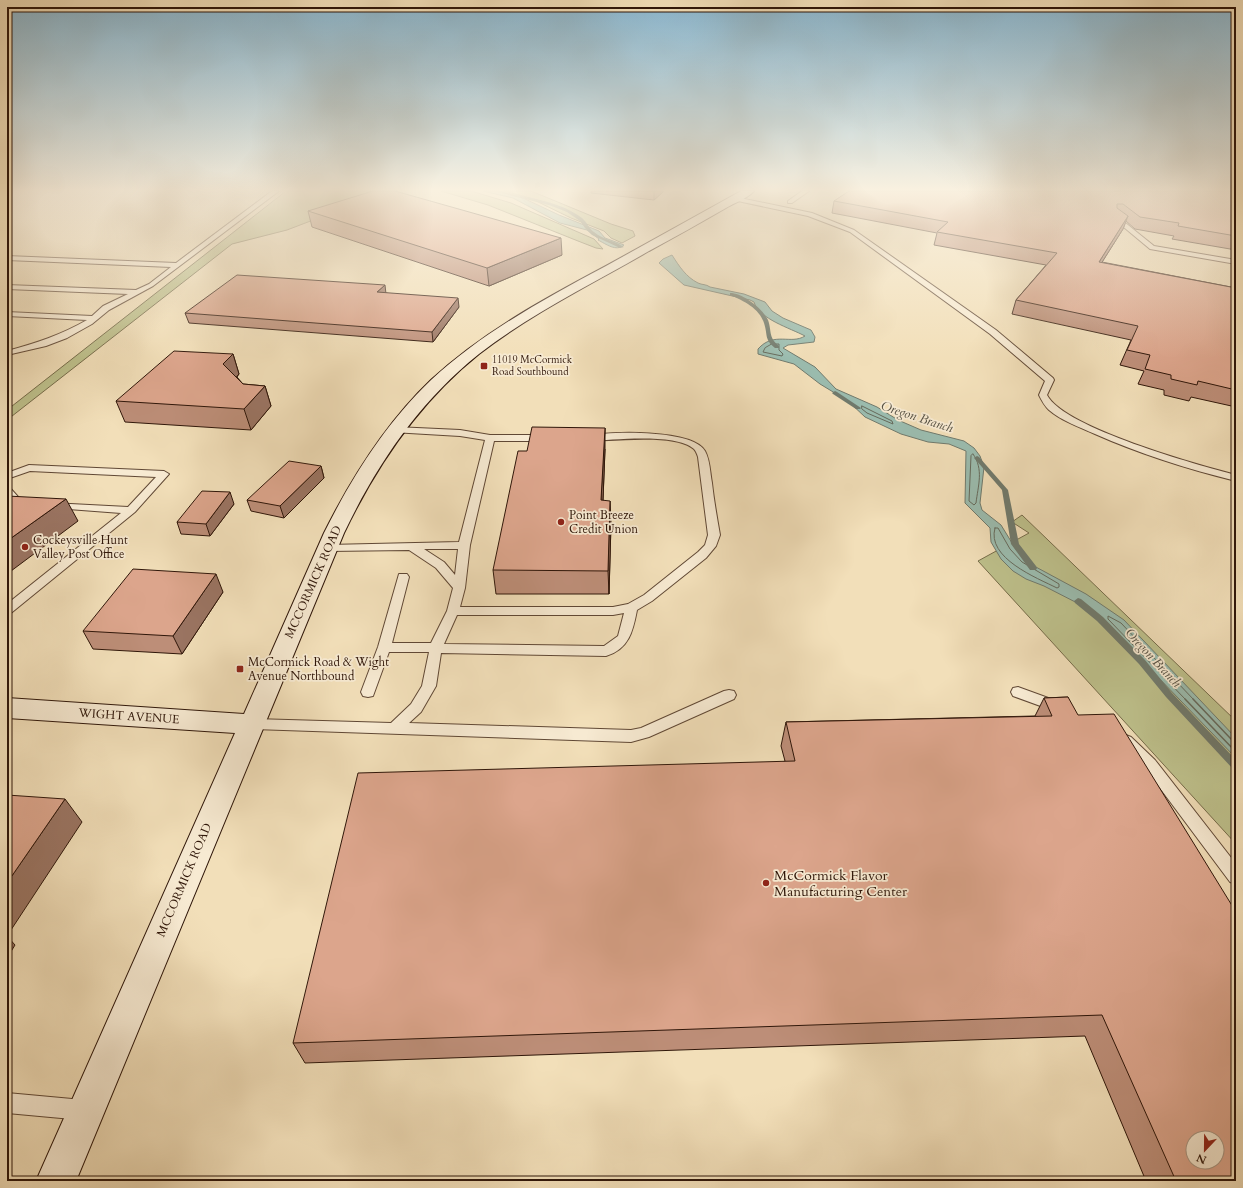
<svg xmlns="http://www.w3.org/2000/svg" width="1243" height="1188" font-family="Cardo,serif">
<rect width="100%" height="100%" fill="#f2dfb9"/>
<filter id="stains"><feTurbulence type="fractalNoise" baseFrequency=".005" numOctaves="4"/><feColorMatrix values="0 0 0 0 .2 0 0 0 0 .09 0 0 0 0 .02 0 0 0 .5 -.17"/></filter>
<radialGradient id="worn" r=".72"><stop offset=".6" stop-color="#630" stop-opacity="0"/><stop offset="1" stop-color="#630" stop-opacity=".3"/></radialGradient>
<!-- green -->
<g fill="#bec18c" stroke="#766c4a">
<path d="M286 191H389L287 230 232 244 7 420V410Z"/>
<path d="M441 191H471L511 203 594 239 603 249 596 248 578 241 488 205Z"/>
<path d="M504 191H531L611 224 633 231 635 236 622 243 611 238 604 231 571 218 530 198Z"/>
<path d="M1022 515 1236 721V844L978 561 1029 533 1012 522Z"/>
</g>
<!-- water -->
<g fill="#9bbdb0" stroke="#707a6d">
<path d="M483 191H498L523 198 559 215 599 231 605 238 624 245C616 252 606 244 598 240L599 239 587 230 560 223 513 198Z"/>
<path d="M672 255C679 266 686 277 698 283 702 285 706 284 710 287L744 294 765 302 772 311 783 318 811 330 815 337 814 342 788 345 783 348 815 367 836 389 877 407 898 420 921 430 964 441 974 448 980 456 984 467 980 503 982 510 1001 525 1017 551 1034 566 1086 594 1124 620 1236 738V758L1098 615 1087 608 1044 586 1026 579 1013 571 1001 559 991 542 990 528 965 503 966 451 949 444 928 442 901 434 865 417 848 401 820 384 794 364 758 354V349C774 331 791 345 805 336 790 328 759 319 754 302L750 300 684 285 659 263 663 259Z"/>
</g>
<g fill="none" stroke-linecap="round" stroke-linejoin="round">
<!-- shore-far1 -->
<g stroke="#656a5c" stroke-width="1">
<path d="M772 344H779V350L783 354 782 356 763 352 765 348Z"/>
<path d="M862 406 892 421 893 424 867 413 862 409Z"/>
<path d="M973 454C984 469 978 486 976 503L974 505 969 501 971 456Z"/>
<path d="M995 528H998L1010 549 1022 562 1059 584V587L1057 588C1037 578 986 558 995 528Z"/>
<path d="M1186 700 1108 619V616L1121 623 1194 700"/>
</g>
<!-- shore -->
<g stroke="#656a5c" stroke-width="1.5">
<path d="M1185 699 1236 752"/>
<path d="M1193 699 1231 739 1236 740"/>
</g>
<!-- stream -->
<g fill="#707a6d" fill-rule="evenodd">
<path d="M493 191H501C528 198 560 201 582 218 587 222 589 229 594 232 602 239 615 241 624 247L620 248 592 235 585 228 580 221 567 212 549 205Z"/>
<path d="M730 293C743 293 763 309 768 320 772 331 768 337 779 346V348H775C764 339 768 335 764 323 759 308 744 301 730 295Z"/>
<path d="M835 391 837 392 861 408 860 409H856L833 394 832 393Z"/>
<path d="M977 456 979 457 1008 490 1019 544 1036 566 1037 568 1036 570H1030L1011 544 1002 490 975 459 974 458Z"/>
<path d="M1078 598 1081 599 1103 617 1145 660 1172 693 1236 760V770L1233 769 1166 697 1139 664 1097 621 1075 603 1074 601Z"/>
</g>
<defs>
<g id="lane">
<path d="M272 191H279L153 286 109 310 92 324 67 338 46 346 7 355V351C36 343 61 335 87 320L7 316V312L92 316 103 306 128 294 7 289V285L136 290 149 284 171 267 7 260V256L176 263Z"/>
<path d="M802 191H809L792 203H788V201Z"/>
<path d="M735 197 812 213 854 230 996 330 1053 378 1054 380 1047 395C1064 428 1198 465 1236 475V481C1188 469 1140 454 1095 434 1079 427 1062 421 1049 410 1044 405 1042 401 1039 395L1045 381 990 334 850 232 808 216 733 200V198Z"/>
<path d="M1114 217H1118L1154 246 1236 260V264L1150 249 1114 219Z"/>
<path d="M395 427 460 430 490 435H545L550 438 545 441H494L470 545 465 588 460 607H613L628 604 644 595 698 552 705 545 708 535 698 457C697 454 696 451 694 449 675 433 614 440 590 441L587 440 585 438 587 436C608 431 693 429 705 451 710 460 710 472 712 483 714 501 717 518 720 535L716 546 706 558 652 601 637 610C633 631 629 649 606 656L441 653 436 686 421 712 409 723 631 730 641 728 724 691 729 690 734 691 736 695 734 699 649 737 631 742 251 729 246 728 244 724 246 720 251 719 391 723 411 704 422 686 429 652H389L373 696 368 697 363 696 361 692 378 647 399 574H407L409 577 392 643H431L447 611 453 588 436 568 409 550 328 551 324 550 322 548 324 546 328 545 459 542 485 440 460 436 392 432 390 430 392 428ZM424 549H458L455 575 444 562ZM624 613 618 636 604 646 444 644 457 615H613Z"/>
<path d="M29 465 164 471 169 474 135 512 11 613 7 614V604L121 513 55 508 51 507 50 505 51 503 128 507 156 477 30 471 7 479V473Z"/>
<path d="M7 488 11 489 20 499 29 500 30 502 25 505 13 504 7 497Z"/>
<path d="M1018 687 1062 703 1064 707 1062 711 1057 712 1013 696 1011 692 1013 688Z"/>
<path d="M1126 735 1131 737 1155 760 1236 864V884L1230 882 1145 768 1121 745 1119 741 1121 737Z"/>
<path d="M7 1093 83 1100 90 1103 93 1110 90 1117 83 1120 7 1113Z"/>
</g>
<path id="secondary" d="M741 191H754C747 199 734 203 726 208 700 223 675 237 649 251 592 284 532 313 479 354 419 402 377 464 344 533L76 1181H36L235 733 7 718V698L244 714 324 533C352 477 385 424 431 380 483 332 544 299 606 266 651 241 696 216 741 191Z"/>
</defs>
<!-- lane casing -->
<use href="#lane" stroke="#604835" stroke-width="2"/>
<!-- secondary casing -->
<use href="#secondary" stroke="#2f1609" stroke-width="2"/>
<!-- lane -->
<use href="#lane" fill="#f7ead2" fill-rule="evenodd"/>
<!-- secondary -->
<use href="#secondary" fill="#f7ead2" fill-rule="evenodd"/>
</g>
<!-- wall -->
<g fill="#bd8e78" stroke="#2f1609">
<path d="M591 191H664L654 200 591 193Z"/>
<path d="M1236 191V250L1172 239 1174 236 1135 229 1126 221 1123 229 1102 262 1236 288V407L1191 397 1189 401 1164 395V390L1138 384 1144 371 1120 365 1131 340 1012 314 1016 300 1046 265 934 245 937 233 832 213 834 201Z"/>
<path d="M308 211 562 255 489 286 312 227Z"/>
<path d="M386 293 459 307 433 342 189 323 185 313Z"/>
<path d="M233 354 239 374 237 377 243 384 265 386 271 406 251 430 125 422 116 401Z"/>
<path d="M1236 414V422L1234 421Z"/>
<path d="M605 449 603 500 611 523 609 594H496L493 570Z"/>
<path d="M321 466 324 478 284 518 251 511 247 500Z"/>
<path d="M234 504 210 536 181 534 177 522Z"/>
<path d="M223 592 182 654 93 649 83 631Z"/>
<path d="M1068 697 1236 1181H1146L1085 1036 305 1063 293 1043 785 761 781 746 786 722 1035 716 1044 698Z"/>
</g>
<!-- shaded-wall -->
<g fill="#9a7462" stroke="#2f1609">
<path d="M654 191H664L654 200Z"/>
<path d="M1128 216 1123 229 1094 275 1099 262Z"/>
<path d="M561 238 562 255 489 286 487 268Z"/>
<path d="M385 285 386 294 377 292Z"/>
<path d="M458 298 459 307 433 342 432 332Z"/>
<path d="M233 354 239 374 230 384 223 364Z"/>
<path d="M265 386 271 406 251 430 244 409Z"/>
<path d="M605 428V449L602 523 601 500Z"/>
<path d="M321 466 324 478 284 518 280 506Z"/>
<path d="M230 492 234 504 210 536 206 524Z"/>
<path d="M66 499 78 521 7 574V541Z"/>
<path d="M610 501 611 523 609 594 608 571Z"/>
<path d="M216 574 223 592 182 654 173 636Z"/>
<path d="M65 799 82 822 7 936 15 945 7 958V883Z"/>
</g>
<!-- building -->
<g fill="#dca58c" stroke="#2f1609" fill-rule="evenodd">
<path d="M373 191H395L561 238 487 268 308 211Z"/>
<path d="M849 191H1236V236L1178 226 1179 223 1140 217 1123 204H1117V208L1128 216 1099 262 1236 288V390L1198 381 1197 385 1171 379V375L1145 369 1150 355 1127 350 1138 326 1016 300 1057 253 937 232 948 222 834 201Z"/>
<path d="M237 275 385 285 377 292 458 298 432 332 185 313Z"/>
<path d="M174 351 233 354 223 364 243 384 265 386 244 409 116 401Z"/>
<path d="M532 427 605 428 601 500 610 501 608 571 493 570 518 451H527Z"/>
<path d="M289 461 321 466 280 506 247 500Z"/>
<path d="M202 491 230 492 206 524 177 522Z"/>
<path d="M7 496 66 499 7 541Z"/>
<path d="M133 569 216 574 173 636 83 631Z"/>
<path d="M1068 697 1078 715 1114 714 1236 912V1181H1176L1102 1015 293 1043 358 773 795 761 786 722 1052 716 1044 698ZM1193 1138H1217V1162H1193Z"/>
<path d="M7 795 65 799 7 883Z"/>
</g>
<!-- sky -->
<linearGradient id="sky" x2="0" y2="1"><stop stop-color="#89b8d2"/><stop offset="0.53" stop-color="#f9f1e0"/><stop offset="1" stop-color="#f9f1e0" stop-opacity="0"/></linearGradient>
<rect width="1243" height="358" fill="url(#sky)"/>
<!-- markers -->
<g fill="#8f2418" stroke="#f7ead2" stroke-width="1.5">
<rect x="480" y="362" width="8" height="8" rx="2"/>
<circle cx="561" cy="522" r="4"/>
<circle cx="25" cy="547" r="4"/>
<rect x="236" y="665" width="8" height="8" rx="2"/>
<circle cx="766" cy="883" r="4"/>
</g>
<g text-anchor="middle" dominant-baseline="central" stroke-width="3.5" stroke-linejoin="round" paint-order="stroke">
<!-- far-poi labels -->
<g font-size="10" fill="#2f1609" stroke="#f7ead2" text-anchor="start">
<text x="492" y="360">11019 McCormick<tspan x="492" dy="12">Road Southbound</tspan></text>
</g>
<!-- poi labels -->
<g font-size="12" fill="#2f1609" stroke="#f7ead2" text-anchor="start">
<text x="569" y="515">Point Breeze<tspan x="569" dy="14">Credit Union</tspan></text>
<text x="33" y="540">Cockeysville Hunt<tspan x="33" dy="14">Valley Post Office</tspan></text>
<text x="248" y="662">McCormick Road &amp; Wight<tspan x="248" dy="14">Avenue Northbound</tspan></text>
</g>
<!-- street labels -->
<g font-size="12" fill="#2f1609" stroke="#f7ead2">
<text transform="translate(313 582) rotate(-66)">MCCORMICK ROAD</text>
<text transform="translate(129 716) rotate(4)">WIGHT AVENUE</text>
<text transform="translate(184 880) rotate(-67)">MCCORMICK ROAD</text>
</g>
<!-- water labels -->
<g font-size="13" font-style="italic" fill="#555043" stroke="#f7ead2">
<text transform="translate(917 417) rotate(18)">Oregon Branch</text>
<text transform="translate(1153 658) rotate(47)">Oregon Branch</text>
</g>
<!-- near-poi labels -->
<g font-size="14" fill="#2f1609" stroke="#f7ead2" text-anchor="start">
<text x="774" y="875">McCormick Flavor<tspan x="774" dy="16">Manufacturing Center</tspan></text>
</g>
</g>
<!-- margin -->
<rect width="1243" height="1188" fill="none" stroke="#f2dfb9" stroke-width="24"/>
<rect x="8" y="8" width="1227" height="1172" fill="none" stroke="#2f1609" stroke-width="2"/>
<rect x="12" y="12" width="1219" height="1164" fill="none" stroke="#2f1609"/>
<!-- north arrow -->
<g transform="translate(1205 1150) rotate(202)"><circle r="19" fill="#f7ead2" stroke="#a79582"/>
<path d="M0-3L7 15L0 10L-7 15Z" fill="#8f2418"/>
<text y="-6" font-size="11" font-weight="bold" text-anchor="middle" fill="#2f1609">N</text>
</g>
<rect width="100%" height="100%" filter="url(#stains)"/>
<rect width="100%" height="100%" fill="url(#worn)"/>
</svg>
